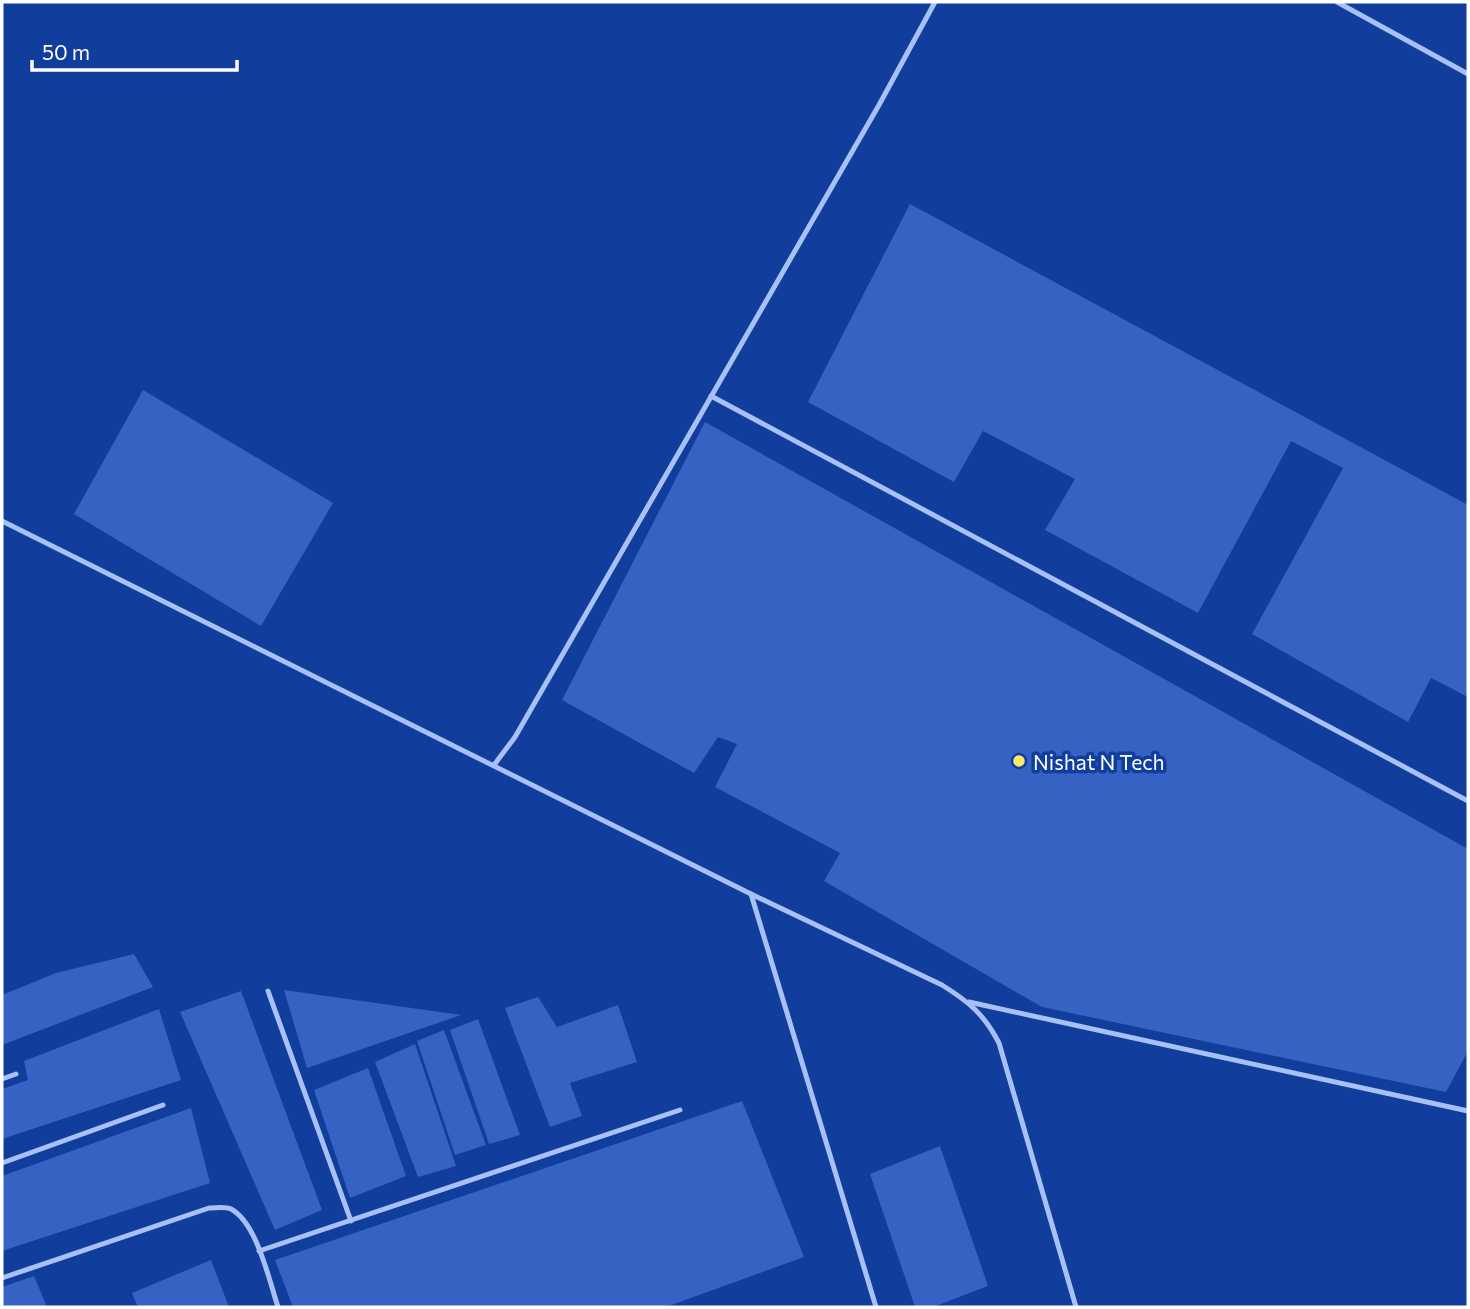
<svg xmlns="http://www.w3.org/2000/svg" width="1470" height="1309" font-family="Commissioner,sans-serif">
<rect width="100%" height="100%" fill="#113d9d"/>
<!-- building -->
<g fill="#3562c3">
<path d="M910 204 1468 505V697L1431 678 1408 722 1252 634 1343 468 1291 441 1198 613 1045 530 1075 479 983 431 954 482 808 402Z"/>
<path d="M143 390 333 503 261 626 74 514Z"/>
<path d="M705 422 1468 849V1051L1446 1092 1042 1007 824 881 840 853 715 787 737 744 718 737 694 773 562 700Z"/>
<path d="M134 954 153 987 2 1045V995L56 973Z"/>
<path d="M284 990 461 1015 307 1068Z"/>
<path d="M241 991 322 1210 275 1230 180 1012Z"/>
<path d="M538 997 557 1027 618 1005 637 1062 570 1083 582 1116 550 1127 505 1008Z"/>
<path d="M159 1009 181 1080 2 1139V1089L28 1080 24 1061Z"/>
<path d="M478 1019 520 1135 489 1144 450 1030Z"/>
<path d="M444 1030 486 1145 455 1155 417 1041Z"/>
<path d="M415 1044 456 1166 418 1177 375 1062Z"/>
<path d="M368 1068 406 1176 350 1198 314 1090Z"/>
<path d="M742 1101 804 1257 666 1307H293L275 1260Z"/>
<path d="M191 1108 210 1183 2 1251V1176Z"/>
<path d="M940 1146 988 1286 933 1307H915L870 1174Z"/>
<path d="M211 1260 229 1307H138L132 1293Z"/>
<path d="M34 1276 47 1307H2V1287Z"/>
</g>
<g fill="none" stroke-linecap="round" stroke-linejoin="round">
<!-- service -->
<g stroke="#a7c0f5" stroke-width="5">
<path d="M1337 2 1468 74"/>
<path d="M711 396 1468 801"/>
<path d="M2 521 751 894 942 985C969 1002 984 1014 999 1043L1076 1307"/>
<path d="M494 765 515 737 879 105 935 2"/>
<path d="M751 894 876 1307"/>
<path d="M268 991 351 1221"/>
<path d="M969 1002 1468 1111"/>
<path d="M2 1079 16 1074"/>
<path d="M2 1163 163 1105"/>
<path d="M259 1251 680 1110"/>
<path d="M2 1278 209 1208C216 1208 225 1206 231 1209 257 1223 269 1280 278 1307"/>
</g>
</g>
<!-- markers -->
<circle fill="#ffe76a" stroke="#113d9d" stroke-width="2.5" cx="1019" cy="761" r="7"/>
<g text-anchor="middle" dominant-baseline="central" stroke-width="7" stroke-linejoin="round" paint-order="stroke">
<!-- poi labels -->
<g font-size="21" fill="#fff" stroke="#113d9d" text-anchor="start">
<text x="1033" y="761">Nishat N Tech</text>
</g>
</g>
<!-- border -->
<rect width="1470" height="1309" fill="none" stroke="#ffffff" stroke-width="7"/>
<!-- scale -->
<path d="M32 60v10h205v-10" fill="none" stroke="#ffffff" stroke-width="3.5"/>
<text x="42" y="60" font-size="21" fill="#ffffff" stroke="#113d9d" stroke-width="5" paint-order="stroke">50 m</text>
</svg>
